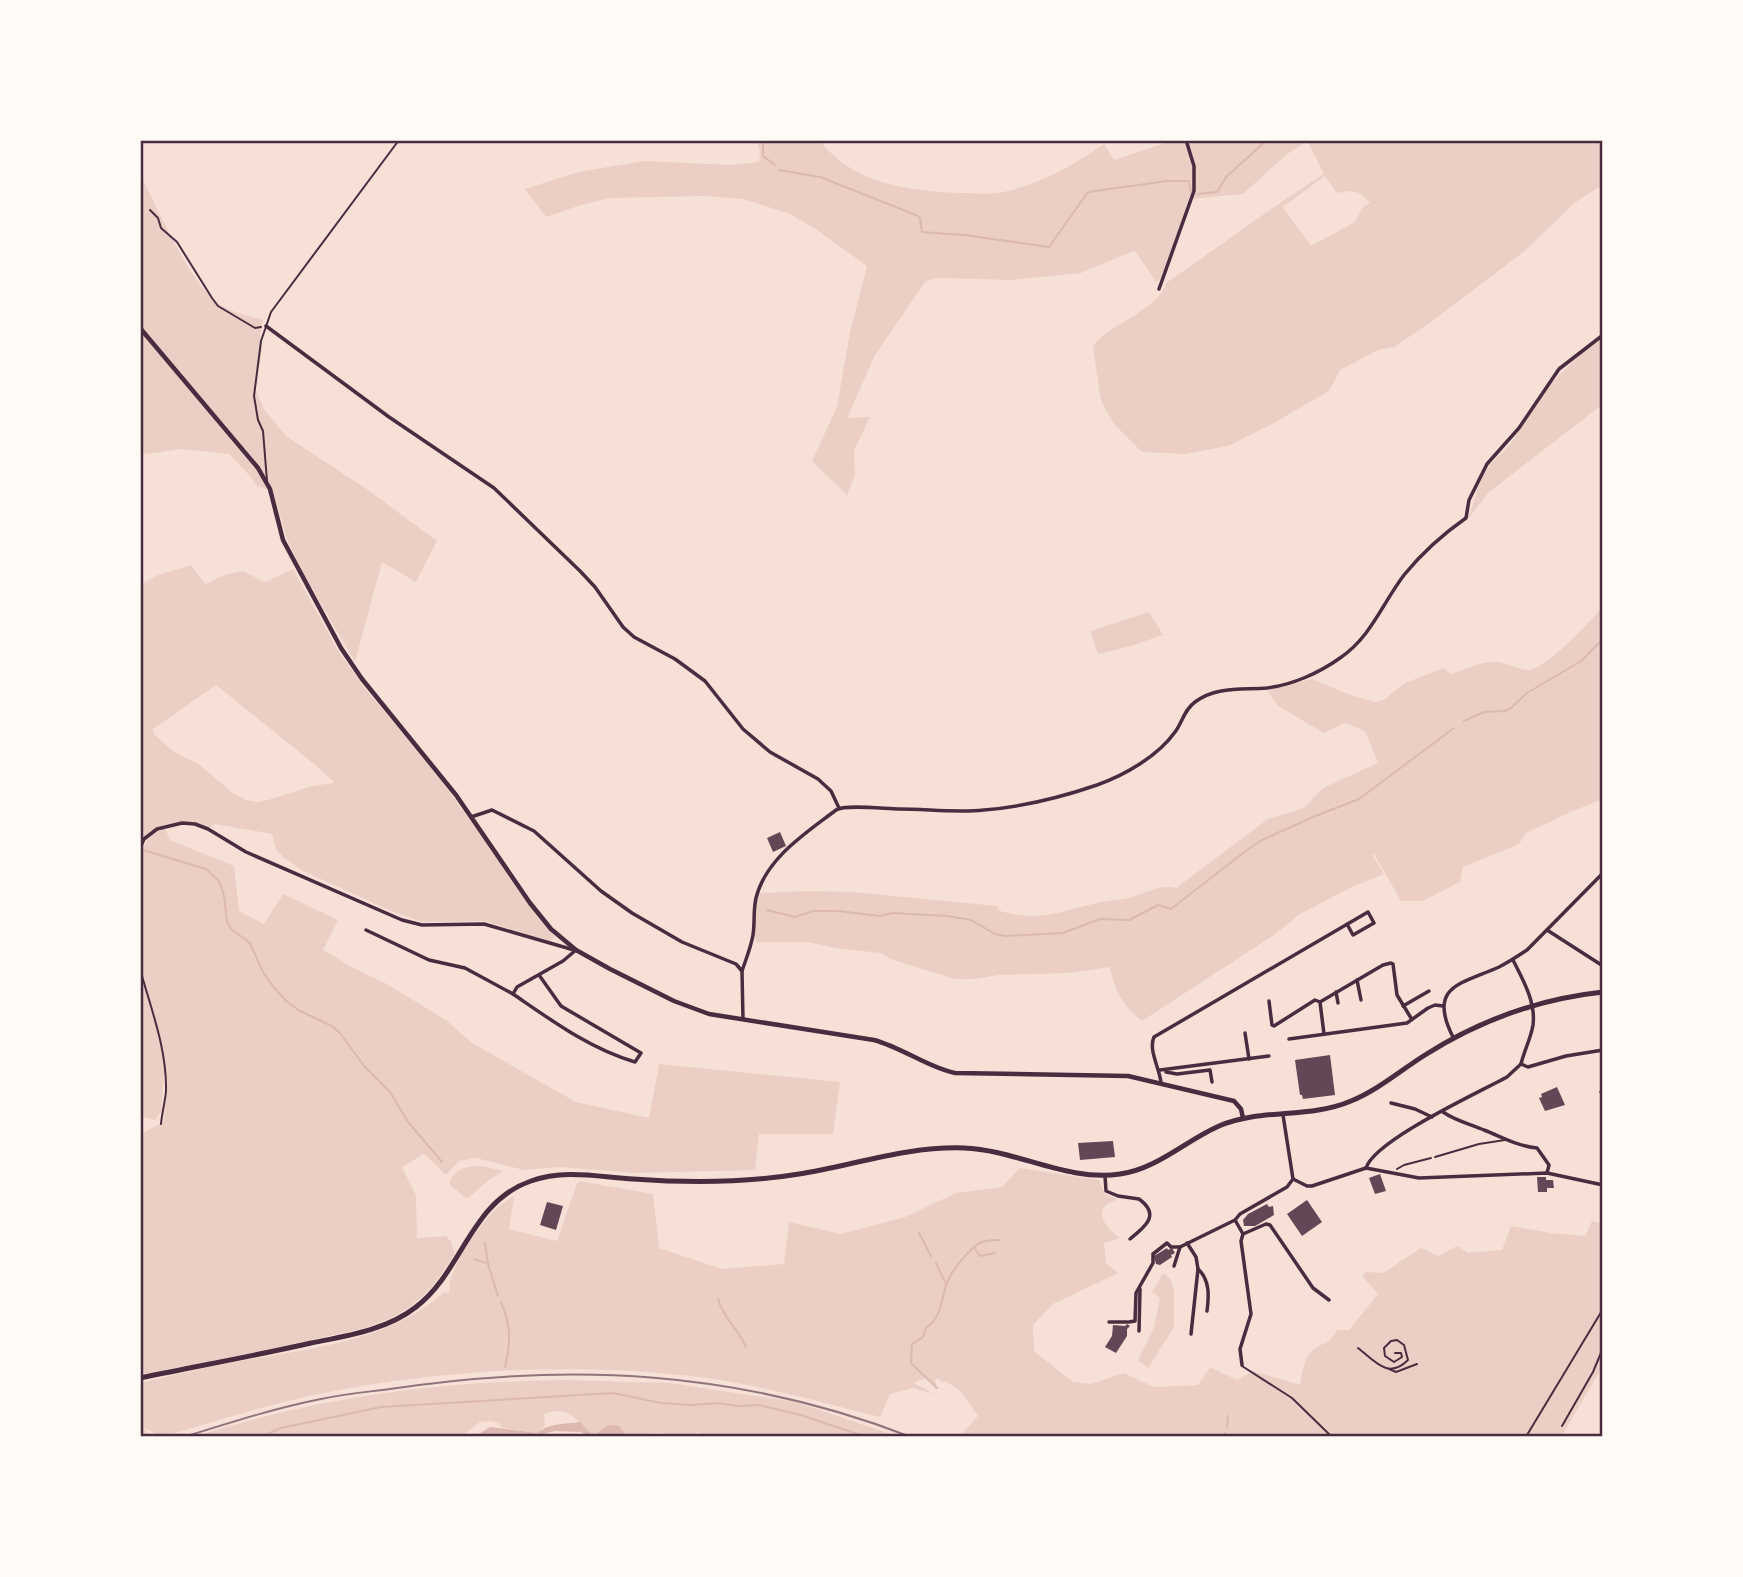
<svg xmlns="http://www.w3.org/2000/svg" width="1743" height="1577" font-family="'Alegreya Sans',sans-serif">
<rect width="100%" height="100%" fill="#f7e1d7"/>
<!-- green -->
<g fill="#ebcfc5" fill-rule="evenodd">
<path d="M757 140H819C853 184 908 191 960 193 975 193 992 195 1008 191 1043 182 1074 165 1104 144L1114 160 1174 140H1603V187H1599L1573 204 1526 250 1428 324 1394 347 1378 350 1340 370 1329 391 1272 424 1228 446 1185 454 1142 452 1114 424 1101 401 1093 347C1102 327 1160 310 1166 283 1219 247 1270 208 1324 174L1307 141 1286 155 1243 194 1191 199 1160 279 1156 282 1136 252 1133 251 1081 273 1012 280 936 278 925 282 875 355 847 418 870 417 854 451 855 475 847 495 812 461 837 407 850 332 867 266 817 230 790 214 743 199 704 196 610 198 581 205 546 217 525 189 578 172 644 161 731 165 759 162 760 152ZM1325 176 1337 193C1353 190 1359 190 1370 203L1363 207 1355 222 1311 246 1283 207Z"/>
<path d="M140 174C156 205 192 289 222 306 234 313 250 316 263 320L260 336 262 350 255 388 264 409 286 436 368 490 437 541 416 582 382 562 355 662 304 575 287 539 273 491 257 486 249 475 229 454 181 449 147 454 140 452Z"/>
<path d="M1603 338V404L1489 492 1468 519 1481 479 1490 465 1512 442 1547 388 1577 357Z"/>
<path d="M191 565 205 584 224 575 243 571 265 582 293 569 337 649 361 683 443 783 555 937 550 941 485 921 423 922 391 911 303 871 283 857 276 849 272 834 215 824 209 828C186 818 157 820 140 842V585L158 575ZM216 685 319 768 333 781V783L312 786 268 800 257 802 246 800 233 793 197 763 174 752 154 734 153 729Z"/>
<path d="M1603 606V746L1600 749 1603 748V799L1573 811 1526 833 1519 844 1463 867 1460 882 1423 901H1401L1374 854 1372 855 1384 874 1352 887 1300 914 1274 935 1142 1021C1123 1007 1114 990 1110 967L1068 973 999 975 975 979H955L893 960 880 953 835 948 807 942H756V939H751L755 896H759L760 893 806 891 853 892 997 906 1000 911C1043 923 1062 910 1102 902 1111 900 1120 900 1129 898 1146 894 1158 884 1176 888L1268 819 1304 808 1323 788 1378 763 1365 731 1345 723 1324 733 1278 706 1267 690 1312 679 1353 696 1376 702 1385 699 1405 683 1444 668 1450 674C1466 670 1480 661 1497 662 1507 663 1519 670 1529 670 1547 668 1591 621 1603 606Z"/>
<path d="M1149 612 1163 635 1131 646 1098 654 1090 631Z"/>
<path d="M165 828 170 840 234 866 239 911 264 924 283 894 338 920 323 950 352 967 387 984 447 1021 472 1043 576 1102 649 1118 659 1064 840 1082 833 1134H759L755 1170 634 1173 559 1167 524 1170 476 1158 459 1161 446 1175 424 1154 402 1167 416 1195 417 1238 446 1236 451 1242 455 1254C441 1276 427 1296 405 1310 379 1327 344 1333 314 1339 256 1353 198 1363 140 1375V1135L164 1121 167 1082 165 1061 161 1112 155 1120 142 1117 140 862C143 844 147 835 165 828Z"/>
<path d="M482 1166 503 1171 485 1183 467 1199 449 1184C455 1167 465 1167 482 1166Z"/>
<path d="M1020 1168 1099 1180 1105 1194 1117 1199C1114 1202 1110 1202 1107 1204 1093 1215 1112 1233 1120 1238L1104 1243 1106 1263 1118 1273 1053 1304 1033 1325 1034 1351 1073 1382 1091 1384 1124 1373 1154 1387 1198 1385 1210 1367 1237 1380 1253 1371 1300 1385C1302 1374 1303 1361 1311 1352 1320 1341 1326 1349 1337 1330H1349L1378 1294 1362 1276 1366 1272 1383 1273 1421 1248 1438 1256 1457 1246 1468 1253 1502 1250 1511 1226 1551 1233 1585 1236 1592 1221 1603 1224V1366L1561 1437H959L978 1416 960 1391 946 1381 943 1383 938 1378 935 1380 937 1388 927 1377 914 1383 934 1394 913 1388 890 1394 880 1417C820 1402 761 1385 699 1377 578 1362 439 1369 319 1394 266 1405 213 1422 161 1437H156L152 1431 144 1429 151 1437H140V1383C166 1377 192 1371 218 1365 290 1351 388 1345 444 1292L447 1294 450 1290C445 1273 482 1221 496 1209 501 1204 508 1200 514 1196L509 1229 557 1241 578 1181 653 1194 659 1248 722 1269 784 1264 789 1222 841 1234 905 1217 956 1193 1002 1187Z"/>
<path d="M1163 1273 1171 1280 1174 1292V1327L1148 1368 1138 1360 1154 1327 1160 1298 1152 1292Z"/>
<path d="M568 1380 670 1383 796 1402 899 1437H701L698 1432C684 1442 665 1429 648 1434L647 1437C636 1437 625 1440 620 1427L608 1425 593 1436C576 1420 569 1404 544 1414L545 1426 537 1433 503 1428 498 1423 491 1421 480 1422 461 1437H195C315 1397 442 1381 568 1380Z"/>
</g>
<!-- water -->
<path fill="#dcb8b0" d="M580 1422 593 1436 608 1425 619 1426 628 1437H590L581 1432 555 1431 531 1437H509L504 1435 474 1437 490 1427 537 1433C549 1423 565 1424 580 1422Z"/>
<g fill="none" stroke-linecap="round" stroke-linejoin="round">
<!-- stream -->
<g stroke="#dcb8b0" stroke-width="2">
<path d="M763 140V156L775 165"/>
<path d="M779 170 820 177 916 215 920 218 922 232 964 235 1049 247 1088 192 1167 181H1189L1191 192"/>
<path d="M1198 194 1217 192 1226 177 1267 140"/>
<path d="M1464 721 1484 712 1505 711 1511 708 1527 693 1581 661 1603 639"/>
<path d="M143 850 206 869 219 881 224 896 227 922 231 929 250 943 263 972 272 985 286 1001 300 1011 332 1026 340 1033 364 1066 390 1092 408 1122 442 1162"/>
<path d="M767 910 795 917 813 911H838L880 916 892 913 947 916 971 920 995 934 1005 936 1063 933 1100 919 1129 920 1158 905 1171 909 1247 850 1262 840 1313 817 1359 799 1454 728"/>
<path d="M919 1233 931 1256"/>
<path d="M485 1243 488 1264 498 1296"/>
<path d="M975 1249 980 1256 995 1253"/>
<path d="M474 1259 486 1263"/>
<path d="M936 1263 946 1284"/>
<path d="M718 1299C723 1318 739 1330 746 1347"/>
<path d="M501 1302C511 1325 511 1343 505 1367"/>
<path d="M937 1388 911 1363 912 1344 923 1337 926 1328C940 1319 941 1303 945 1289 949 1273 965 1254 978 1244 983 1240 993 1240 1000 1240"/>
<path d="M1227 1428 1228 1416"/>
<path d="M261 1437 281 1428 381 1407 613 1393 661 1403 691 1405 718 1403 738 1406 759 1405 801 1415 866 1437"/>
<path d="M1222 1437 1225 1433"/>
</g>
</g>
<!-- building -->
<g fill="#644757">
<path d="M780 832 786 846 773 852 767 838Z"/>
<path d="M1330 1055 1335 1095 1303 1099 1302 1095H1300L1295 1060Z"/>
<path d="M1557 1087 1565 1105 1545 1111 1539 1098 1542 1097 1541 1094Z"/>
<path d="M1113 1141 1115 1157 1080 1160 1078 1143Z"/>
<path d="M1380 1174 1386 1191 1375 1194 1369 1178Z"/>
<path d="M1537 1177H1546V1180H1553L1554 1188H1547V1192H1538Z"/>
<path d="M1307 1200 1322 1222 1302 1236 1287 1214Z"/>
<path d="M547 1202 563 1206 556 1230 540 1225Z"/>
<path d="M1267 1204 1269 1207 1273 1206 1274 1215 1255 1226H1244L1243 1220 1248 1214Z"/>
<path d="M1167 1248 1168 1250 1172 1248 1175 1253 1171 1255 1172 1257 1160 1265 1156 1264 1154 1256Z"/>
<path d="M1127 1324 1130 1326 1127 1329V1336L1116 1353 1105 1347 1112 1336 1113 1325 1125 1326Z"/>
</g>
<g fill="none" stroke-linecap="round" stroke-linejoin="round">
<!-- path -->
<g stroke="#4a2c40" stroke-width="2">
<path d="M150 210 158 218 161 228 177 242 212 298 218 306 255 328 261 327"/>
<path d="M140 969C151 1009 167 1049 166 1091 165 1102 162 1113 161 1124"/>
<path d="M1397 1169 1404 1165 1431 1158"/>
<path d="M1358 1348C1375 1361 1388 1380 1408 1360L1404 1345 1397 1340 1391 1341 1384 1348 1385 1356 1394 1362 1402 1357 1401 1353H1395"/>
<path d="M1389 1369 1396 1372 1417 1364"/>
<path d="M1562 1426 1593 1372 1603 1348"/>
<path d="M1527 1435 1603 1309"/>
</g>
<!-- service -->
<g stroke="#4a2c40" stroke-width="2">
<path d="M267 481 263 431 258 420 254 396 261 341 271 312 399 140"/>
<path d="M1435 1157 1479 1144 1505 1140"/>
<path d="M1242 1366 1292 1398 1332 1437"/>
</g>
<!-- minor -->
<g stroke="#4a2c40" stroke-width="3.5">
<path d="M1159 289 1194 191V166L1186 140"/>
<path d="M266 326 389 417 494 488 580 571 595 587 623 627 634 637 675 659 705 681 743 729 770 752 818 779 831 791 839 808"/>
<path d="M471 817 492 810 534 831 601 891 632 913 682 942 736 964 742 971 743 1019"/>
<path d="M140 848 144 839 157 829 182 823 195 824 208 829 246 852 402 920 422 925 484 924 574 950"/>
<path d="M366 930 429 960 465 968 513 994"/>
<path d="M1547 930 1603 966"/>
<path d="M1513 960C1523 980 1536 1002 1533 1025 1531 1038 1524 1051 1521 1064"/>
<path d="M742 971C746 959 751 947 753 935 755 923 753 911 756 898 766 858 806 833 836 810 845 804 886 809 899 809 927 809 956 813 984 810 1021 807 1062 797 1097 785 1125 775 1158 756 1175 732 1183 721 1184 710 1195 702 1216 686 1242 690 1267 688 1292 685 1319 673 1340 658 1371 637 1382 604 1404 575 1422 553 1443 534 1466 518L1469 500 1487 464 1519 428 1559 369 1603 335"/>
<path d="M539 975 561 1006 641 1053 635 1062C590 1049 551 1020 513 994L517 987 563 961 576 950"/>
<path d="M1357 980 1361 1000"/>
<path d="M1336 992 1338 1003"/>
<path d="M1269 1001 1272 1025 1274 1026 1315 1000 1320 1002 1383 965 1391 963 1393 964 1397 995 1411 1018"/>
<path d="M1320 1002 1324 1034"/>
<path d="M1403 1006 1429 991"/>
<path d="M1245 1033 1249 1059"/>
<path d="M1453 1037C1427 986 1461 984 1499 967 1509 962 1518 956 1527 950L1603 873"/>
<path d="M1289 1039 1407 1023 1428 1008 1435 1005 1443 1006"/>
<path d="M1160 1070 1269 1056"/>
<path d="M1166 1072 1177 1074 1210 1070 1212 1082"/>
<path d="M1161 1083C1160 1069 1148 1050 1154 1037L1368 912 1374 923 1353 935 1347 924"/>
<path d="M1601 1092 1603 1091"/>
<path d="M1391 1103 1415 1109 1432 1117"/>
<path d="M1443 1112C1456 1121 1470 1124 1484 1130 1502 1137 1517 1146 1537 1148L1549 1165 1547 1173"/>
<path d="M1283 1115 1293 1179"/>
<path d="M1366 1168C1375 1140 1478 1093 1507 1077L1521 1064 1528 1067 1566 1056 1603 1050"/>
<path d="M1105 1176 1106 1191 1118 1196 1139 1199C1161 1215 1145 1227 1130 1239"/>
<path d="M1293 1179 1307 1186H1312L1366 1168 1419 1178 1547 1173 1603 1185"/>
<path d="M1235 1220 1243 1234"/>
<path d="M1243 1234 1266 1224 1270 1225 1313 1288 1329 1300"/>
<path d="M1187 1243 1196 1257 1198 1269 1191 1334"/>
<path d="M1174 1266 1180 1247"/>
<path d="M1198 1269C1210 1280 1209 1296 1207 1311"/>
<path d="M1109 1322H1127"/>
<path d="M1129 1322 1135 1321 1136 1293 1153 1263V1254L1167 1243 1171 1247H1180L1235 1220 1240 1214 1287 1187 1293 1179"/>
<path d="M1139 1331 1140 1289"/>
<path d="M1242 1365 1240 1349 1251 1314 1241 1241 1243 1234"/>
</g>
<!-- tertiary -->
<path stroke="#4a2c40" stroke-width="4.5" d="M140 328 258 468 270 489 283 540 341 648 362 679 456 795 530 903 551 929 576 950 610 969 674 1001 709 1014 874 1040C903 1048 929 1068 955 1073L1128 1076 1234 1101 1241 1109 1243 1118"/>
<!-- secondary -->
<path stroke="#4a2c40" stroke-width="5" d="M140 1378C197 1366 254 1356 311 1343 346 1336 387 1330 416 1307 463 1271 470 1202 531 1181 564 1169 599 1177 633 1179 688 1183 745 1183 799 1174 854 1165 908 1146 964 1148 1017 1150 1067 1182 1120 1174 1157 1169 1185 1141 1219 1126 1261 1108 1309 1119 1351 1101 1378 1090 1401 1070 1425 1055 1480 1020 1538 999 1603 992"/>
<!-- rail -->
<path stroke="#8f747c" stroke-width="2" d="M184 1437C229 1423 275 1408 321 1399 344 1394 367 1392 390 1389 572 1362 738 1370 911 1437"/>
</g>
<!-- border -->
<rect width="1743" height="1577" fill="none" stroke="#fffaf5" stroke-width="284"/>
<rect x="142" y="142" width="1459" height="1293" fill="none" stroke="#4a2c40" stroke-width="2.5"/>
</svg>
